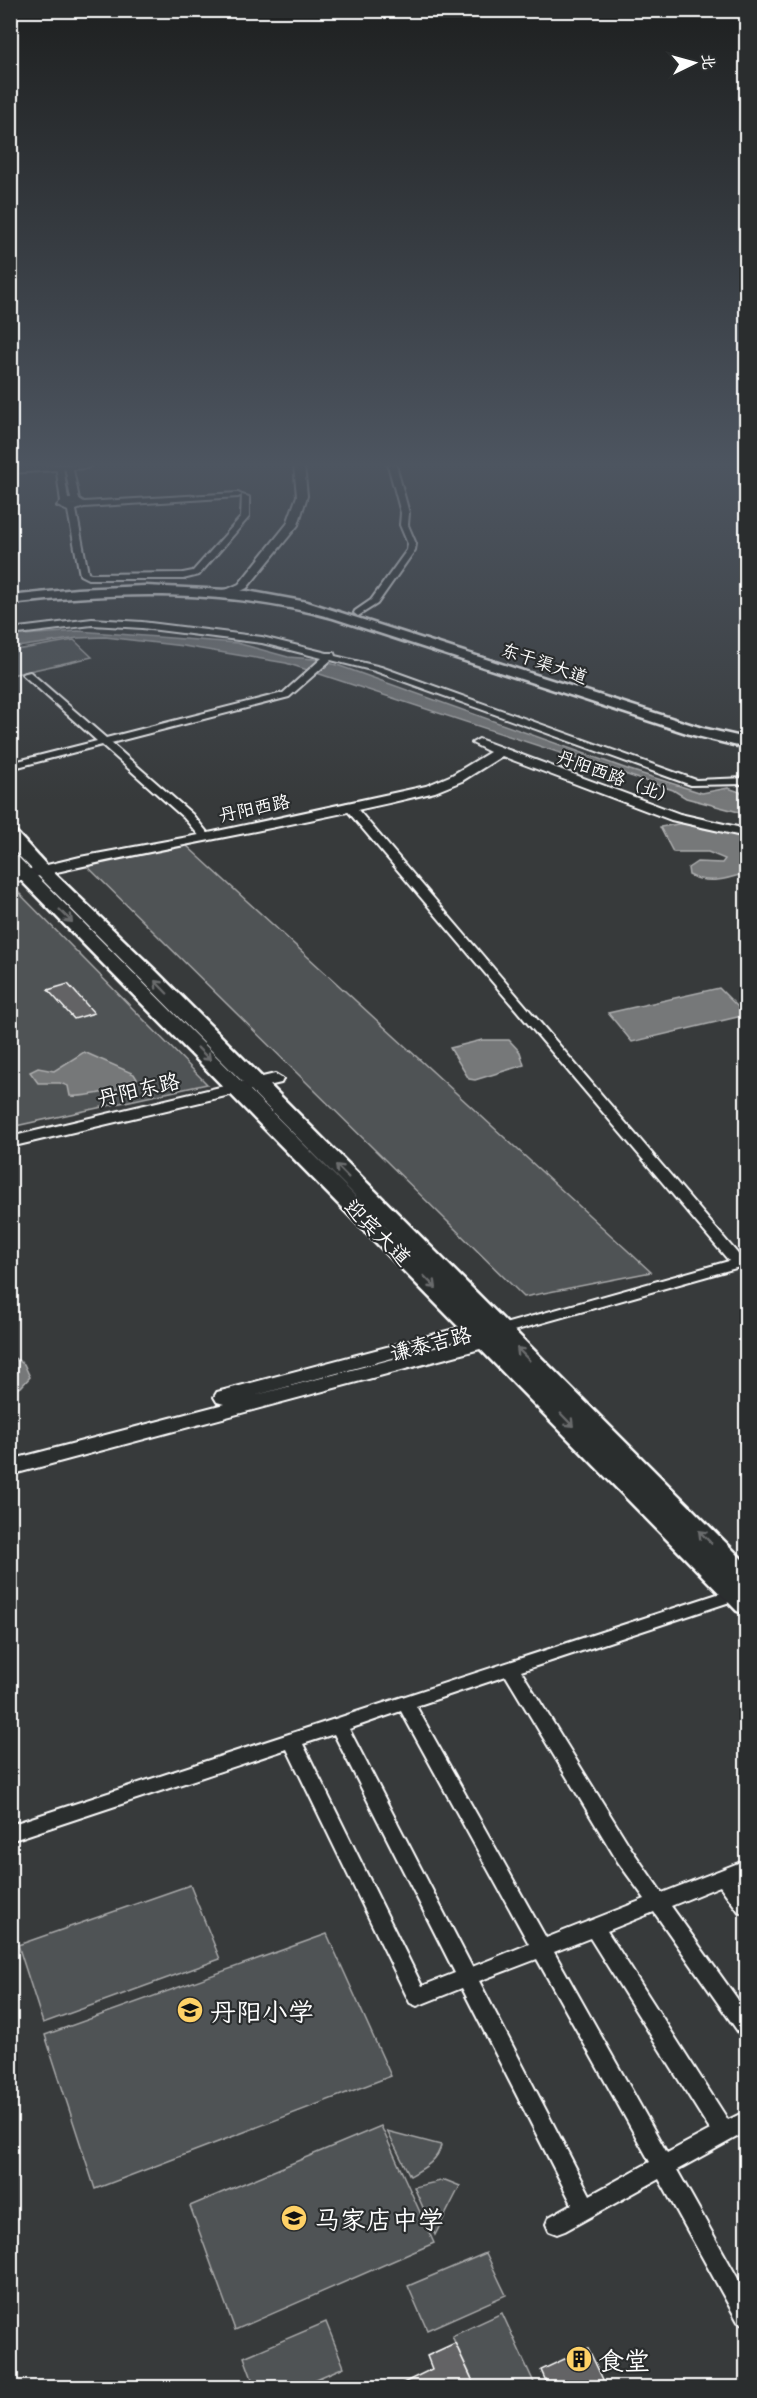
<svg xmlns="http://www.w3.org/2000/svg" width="757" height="2398" font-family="'Playpen Sans','LXGW WenKai TC',sans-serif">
<rect width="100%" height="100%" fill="#373a3b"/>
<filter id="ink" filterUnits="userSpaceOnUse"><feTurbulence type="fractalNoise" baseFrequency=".0167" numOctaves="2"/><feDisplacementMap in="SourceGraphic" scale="12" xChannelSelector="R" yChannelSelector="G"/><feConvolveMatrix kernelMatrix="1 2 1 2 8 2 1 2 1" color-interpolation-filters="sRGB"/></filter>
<g filter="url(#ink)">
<!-- green -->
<g fill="#505354" stroke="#a8a9aa" stroke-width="1.5">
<path d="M74 640 92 657 11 675V651Z"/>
<path d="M186 845 651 1272 524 1297 84 863Z"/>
<path d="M17 891 207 1084 11 1127 10 893Z"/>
<path d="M190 1885 220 1959 43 2023 18 1945Z"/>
<path d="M327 1934 391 2076 95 2189 45 2035Z"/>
<path d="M381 2126 434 2243 235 2330 190 2206Z"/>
<path d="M387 2131 441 2145C438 2161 424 2168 410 2176Z"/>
<path d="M445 2180 460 2186 435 2235 414 2187Z"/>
<path d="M486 2253 506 2295 427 2330 408 2286Z"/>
<path d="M502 2313 536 2387H476L452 2336Z"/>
<path d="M326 2322 344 2367 298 2387H255L244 2357Z"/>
</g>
<!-- water -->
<g fill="#767879" stroke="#adaeaf" stroke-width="1.5">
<path d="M78 631 237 643 288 657 314 659 340 666 630 770 702 793 728 788 746 794V814L686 798 673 790 286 663 183 646 105 637 78 638 11 648 10 636Z"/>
<path d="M684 823 704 829 746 836V873C727 879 708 885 689 875L688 868 697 862 722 863 725 859 708 852H673L660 827Z"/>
<path d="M719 988 746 1015 632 1042 608 1013Z"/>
<path d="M482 1040H509L520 1052 524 1065 475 1080 469 1079 450 1048Z"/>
<path d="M84 1052 134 1074 137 1079C127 1090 85 1097 70 1096L68 1086 60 1083H38L30 1072 38 1068 54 1071Z"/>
<path d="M11 1356 24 1364 30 1377 21 1387 11 1391Z"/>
</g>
<!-- building -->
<g fill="#636465" stroke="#fff" stroke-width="1.5">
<path d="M68 984 94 1013 74 1019 48 990Z"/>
<path d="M455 2343 476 2388H393L432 2369 427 2356Z"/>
<path d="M588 2348 607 2388H549L541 2370Z"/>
</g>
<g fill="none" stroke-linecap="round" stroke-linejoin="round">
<defs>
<g id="street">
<path d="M56 465 63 467 68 499H71L65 466 72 465 79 499 84 502 238 493 242 495 238 497 84 507 76 510 88 573 91 574 183 573 193 571 241 517 242 495 249 497V517L199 575 183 579H88L80 575 68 511 57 506 61 502ZM75 504H76L67 505Z"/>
<path d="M388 465H396L409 513 408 525 416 544 415 550 377 604 358 616 354 613 355 611 371 600 407 550 408 544 400 525 401 513Z"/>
<path d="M92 619 142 622 262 637 327 653H334L335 656 381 667 696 780 746 778V784L691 785 375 671 331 660 289 697 111 743 192 814 211 837 210 839H202L184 818 102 745 10 769V763L97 741 22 674 30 672 106 738 283 693 322 658 262 643 142 628 92 625 10 635V629Z"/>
<path d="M349 803 353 804 743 1260 745 1263 743 1266 499 1335 494 1333 492 1330 494 1327 729 1261 345 808V804Z"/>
<path d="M736 1588 742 1590 744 1594 742 1598 521 1671 632 1850 662 1893 746 1860V1876L737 1880 746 1892V1914L739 1912 720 1886 671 1906 746 2011V2036L739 2033 654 1912 607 1931 728 2120 746 2111V2132L677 2170 746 2293V2325L738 2322 659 2179 565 2231 557 2234 549 2231 546 2224 549 2217 572 2204 462 1988 417 2006 410 2003 287 1749 10 1841V1825ZM506 1676 618 1862 645 1899 546 1938 416 1706ZM401 1711 529 1944 472 1967 349 1729ZM334 1734 455 1973 422 1986 303 1744ZM590 1938 710 2130 667 2153 554 1952ZM537 1959 650 2162 590 2195 479 1981Z"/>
</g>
<g id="secondary">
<path d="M35 465H92L87 468 10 473V467Z"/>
<path d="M294 465H304L307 496 298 525 247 588 231 596 217 595V591L228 589 239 584 287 524 297 496Z"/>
<path d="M479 739 680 814 746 829V837L671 820 502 756 462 781 435 792C294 827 151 848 10 883V874L80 857 199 835 426 786 452 775 490 752 472 743Z"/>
<path d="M275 1074 283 1079 281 1083 10 1147V1137Z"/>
<path d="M488 1324 502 1328 505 1333 495 1345 10 1475V1460L224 1404 217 1402 214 1397 217 1392 462 1327ZM462 1339H469L253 1396Z"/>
</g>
<g id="primary">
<path d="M145 586 247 591 307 602 702 728 746 738V748L693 735 333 618C226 589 120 591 10 604V596L77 589Z"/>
<path d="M10 831 16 832 48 867 156 971 746 1563V1614L737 1611 10 869V854L16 855 399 1240 10 847Z"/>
</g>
</defs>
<!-- street casing -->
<use href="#street" stroke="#fff" stroke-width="4"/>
<!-- secondary casing -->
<use href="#secondary" stroke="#fff" stroke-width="4"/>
<!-- primary casing -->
<use href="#primary" stroke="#fff" stroke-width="5"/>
<!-- street -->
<use href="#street" fill="#2a2d2e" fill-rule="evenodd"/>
<!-- secondary -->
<use href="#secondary" fill="#2a2d2e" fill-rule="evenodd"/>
<!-- primary -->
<use href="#primary" fill="#2a2d2e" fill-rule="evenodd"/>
</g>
<!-- one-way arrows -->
<defs><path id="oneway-shaft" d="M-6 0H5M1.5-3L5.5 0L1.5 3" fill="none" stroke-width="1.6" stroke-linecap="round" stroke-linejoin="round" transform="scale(1.5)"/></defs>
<g stroke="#6a6c6d">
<use href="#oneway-shaft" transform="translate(66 916) rotate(45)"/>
<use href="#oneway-shaft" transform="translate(161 987) rotate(-134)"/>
<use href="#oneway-shaft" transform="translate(204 1054) rotate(45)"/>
<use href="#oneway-shaft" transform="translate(342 1171) rotate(-135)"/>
<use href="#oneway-shaft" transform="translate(430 1282) rotate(45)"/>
<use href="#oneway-shaft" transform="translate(523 1354) rotate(-135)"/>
<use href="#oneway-shaft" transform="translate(567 1420) rotate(46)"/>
<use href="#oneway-shaft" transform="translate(705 1537) rotate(-135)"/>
</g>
</g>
<!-- sky -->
<linearGradient id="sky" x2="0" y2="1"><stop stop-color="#1e2020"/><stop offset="0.58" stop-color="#4d5560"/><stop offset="1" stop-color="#4d5560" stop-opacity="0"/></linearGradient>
<rect width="757" height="801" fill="url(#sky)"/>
<!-- icons -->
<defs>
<symbol id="school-disc" viewBox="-11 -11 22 22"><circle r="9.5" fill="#ffd166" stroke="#2a2d2e"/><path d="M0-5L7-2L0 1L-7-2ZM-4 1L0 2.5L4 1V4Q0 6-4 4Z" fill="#111"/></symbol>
<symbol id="building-disc" viewBox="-11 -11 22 22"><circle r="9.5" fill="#ffd166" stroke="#2a2d2e"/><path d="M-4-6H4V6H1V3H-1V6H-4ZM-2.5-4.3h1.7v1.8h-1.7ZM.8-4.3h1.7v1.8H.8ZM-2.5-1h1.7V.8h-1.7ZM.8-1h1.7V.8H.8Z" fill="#111"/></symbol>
</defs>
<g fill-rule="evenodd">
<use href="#school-disc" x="175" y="1995" width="30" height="30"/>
<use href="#school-disc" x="279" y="2203" width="30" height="30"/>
<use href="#building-disc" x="564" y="2344" width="30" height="30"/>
</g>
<g text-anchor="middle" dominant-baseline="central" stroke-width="4.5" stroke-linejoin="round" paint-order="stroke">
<!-- far-street labels -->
<g font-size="18" fill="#fff" stroke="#2a2d2e">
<text transform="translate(545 662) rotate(19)">东干渠大道</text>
<text transform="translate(617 776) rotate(20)">丹阳西路（北）</text>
<text transform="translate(254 807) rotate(-12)">丹阳西路</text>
</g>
<!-- street labels -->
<g font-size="21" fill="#fff" stroke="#2a2d2e">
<text transform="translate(138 1088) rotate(-13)">丹阳东路</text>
<text transform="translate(379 1231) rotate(45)">迎宾大道</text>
<text transform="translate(430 1342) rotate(-14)">谦泰吉路</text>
</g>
<!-- near-poi labels -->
<g font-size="26" fill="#fff" stroke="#2a2d2e" text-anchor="start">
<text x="210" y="2010">丹阳小学</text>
<text x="314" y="2218">马家店中学</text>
<text x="598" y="2359">食堂</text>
</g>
</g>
<!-- margin -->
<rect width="757" height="2398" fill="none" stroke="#2a2d2e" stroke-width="36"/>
<rect x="18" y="18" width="721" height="2362" fill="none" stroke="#fff" stroke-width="2" filter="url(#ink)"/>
<!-- north arrow -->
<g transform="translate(694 63) rotate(85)" stroke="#2a2d2e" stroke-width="4.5" paint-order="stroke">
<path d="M0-4.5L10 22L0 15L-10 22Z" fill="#ffffff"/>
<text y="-9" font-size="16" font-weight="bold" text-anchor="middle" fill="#ffffff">北</text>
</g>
</svg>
